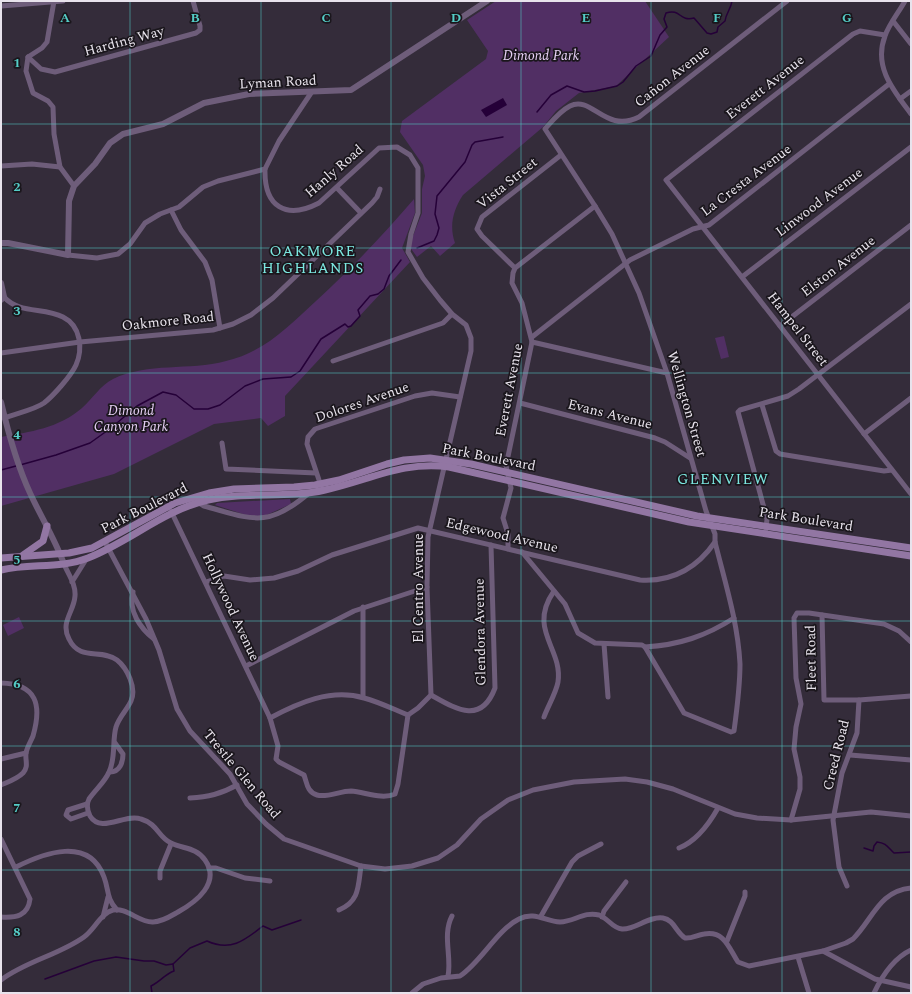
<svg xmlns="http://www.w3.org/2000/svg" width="912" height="994" font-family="Spectral,serif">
<rect width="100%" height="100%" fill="#342c3a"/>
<!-- green -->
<g fill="#512f64">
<path d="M496 1H645L669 37 616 86 579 93 556 111 543 127 463 195C453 210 449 226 455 243L440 256 431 246 417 257 409 246 422 213V189L425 176 423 165 400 132 402 121 486 59 488 51 467 20Z"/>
<path d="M414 199 415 213 402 248 410 262 285 396V416L268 426 261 418 214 424 114 474 1 506V437C30 432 59 428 82 408 93 398 100 386 113 379 148 362 189 371 226 361 264 352 288 327 316 301 351 269 383 235 414 199Z"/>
<path d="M724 336 729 357 721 359 715 338Z"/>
<path d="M290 499 291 504 262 517 246 515 215 505 217 503Z"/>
<path d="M19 617 24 628 8 636 3 625Z"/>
</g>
<!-- water -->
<path fill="#250038" d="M503 98 507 105 486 117 481 110Z"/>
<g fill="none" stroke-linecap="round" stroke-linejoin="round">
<!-- stream -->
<g stroke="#250038" stroke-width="1.5">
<path d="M537 112 551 95 567 86 584 92 595 91 617 86 623 82 636 66 651 56 660 35 667 27 664 19 666 13C681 8 679 22 694 18L707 33 711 34 717 32 718 27 725 21C726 13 731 9 732 1"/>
<path d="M417 248 434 241 437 235 439 228 435 214 437 196 465 162 472 145 475 142 503 137"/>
<path d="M20 465 56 455 90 443 111 428 137 406 163 392 176 395 194 409H208L220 405 245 386 263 379 291 377 300 371 321 339 345 324 348 327 351 326 360 316 358 310 370 296 378 294 384 289 389 276 401 260"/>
<path d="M1 470 16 466"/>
<path d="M864 848 873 851 874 846 877 842C887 843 888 848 894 853L911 852"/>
<path d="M45 979 94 961 116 957 144 961H154L166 965 173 964"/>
<path d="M152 993 151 986C160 982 165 974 174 971L173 964 190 948 207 941C231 952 245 940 263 926L272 930 301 920"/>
</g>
<!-- minor -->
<g stroke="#6e5d7a" stroke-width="5">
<path d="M54 1 47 42 42 48 28 57 26 71 33 93 48 101 53 107 54 134 60 167 74 186"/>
<path d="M905 1C899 12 889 24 885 36 873 67 894 91 911 114"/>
<path d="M1 6 63 1"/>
<path d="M893 21 911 44"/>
<path d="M885 35 860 31 853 34 666 180 911 494"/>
<path d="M28 57 41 69 55 72 196 33 200 30V26L193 1"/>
<path d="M900 99 911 91"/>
<path d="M1 166 32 164 60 167"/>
<path d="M265 169C264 207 286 220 319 203L379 148 397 147 410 155 418 168V213L411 234 408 252 423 278 440 300 452 314 466 325 471 338V351L428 537 427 587 431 695 418 708 408 715"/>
<path d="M337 188 361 213"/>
<path d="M171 210 181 230 205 262 212 280 220 328"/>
<path d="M68 255 97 258 118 254 130 244 145 223 160 214 179 207 203 187 218 181 265 169 279 141 311 93"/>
<path d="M515 268 482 236 477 229 482 217 561 155"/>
<path d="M742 277 911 147"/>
<path d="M4 297C19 314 44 307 63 317 81 326 83 349 76 365 71 376 53 396 44 403 34 410 17 413 4 418"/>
<path d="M780 326 911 225"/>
<path d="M532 337 630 260 693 229 709 225 889 84"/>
<path d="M532 342 667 373"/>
<path d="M1 353 80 342 213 330 233 324 251 315 273 298 372 203 377 197 380 189"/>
<path d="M333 361 443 323 452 314"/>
<path d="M520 403 655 438 665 442 690 458"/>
<path d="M762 405 776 451 780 454 884 471 892 470"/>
<path d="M864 434 911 398"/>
<path d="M222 443 226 469 316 473"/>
<path d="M321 486 307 444 308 437 315 429 415 396 432 393 460 397"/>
<path d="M199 503 204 506C252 519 267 529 309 493"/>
<path d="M171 511 270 718 278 746 276 759 279 762 304 775C307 783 307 792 317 795 327 798 340 791 351 791 365 792 382 800 395 794L398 784 408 715"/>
<path d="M766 529 767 519 738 412 740 410 788 396 799 389 911 304"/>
<path d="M105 542 146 619 159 650 177 709 190 731 230 774 247 804 266 824 284 839 361 866 385 869 412 866 438 858 457 845 481 819 508 800 533 790 574 782 625 779 647 782 673 789 735 814 757 818 791 820 871 812 911 816"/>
<path d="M508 549V534L503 518 511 488 506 466 532 342 522 303 512 283 513 273 515 268 595 206"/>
<path d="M522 552 565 604 578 633 595 643 642 645 645 647 684 713 731 732 734 731C737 709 740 687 740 664 738 623 725 582 715 542V534L706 511 667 373 639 293 612 234 595 206 545 129C552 121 560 111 570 106 592 95 605 134 639 117L787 1"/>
<path d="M72 582 87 558"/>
<path d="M206 582 224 576 250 580 274 578 298 571 332 555 418 528 640 580C672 582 697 568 715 542"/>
<path d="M133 592C128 611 140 628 154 639"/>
<path d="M822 615 824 700H859L911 696"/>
<path d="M604 644 608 697"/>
<path d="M645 647C679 645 706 636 734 618"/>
<path d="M246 666 354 611 427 587"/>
<path d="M1 683C37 684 42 705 33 736 31 741 27 747 26 753 25 761 29 766 23 773 17 779 8 782 1 785"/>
<path d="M431 695C456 709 481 725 495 688L491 545"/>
<path d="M363 697V607"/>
<path d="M544 717C548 706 556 693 558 682 563 648 527 630 554 591"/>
<path d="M270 718C298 703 331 688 364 698 379 702 393 709 408 715"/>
<path d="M850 755 911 760"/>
<path d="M1 759 26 753"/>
<path d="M110 772C120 772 123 762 123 754L115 743"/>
<path d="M190 798C208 797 221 794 237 785"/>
<path d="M87 804 68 810 66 815 71 819 88 813"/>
<path d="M791 820 800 789V777L794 749 796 727 801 704 796 678 794 618 797 613H809L884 624 899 631 911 642"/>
<path d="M1 839 30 899C28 916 16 918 1 917"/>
<path d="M679 848C697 841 709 824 718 808"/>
<path d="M16 867C44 853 89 836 104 877 109 890 106 898 117 910"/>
<path d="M209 868H216L245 878 270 881"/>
<path d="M160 878V871L171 844"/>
<path d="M847 886 839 867 833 820 842 773 857 733 859 700"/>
<path d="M339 910C360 901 358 886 361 866"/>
<path d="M541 916 572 862 578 856 601 844"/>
<path d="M103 917 108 897"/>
<path d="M602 917 604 911 626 882"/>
<path d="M727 941 745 896V892"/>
<path d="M823 951 846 943 853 939C873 919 879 891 911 888"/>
<path d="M798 957 809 993"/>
<path d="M448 976C452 957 442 935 452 916"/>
<path d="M1 980C26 961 59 955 84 937 94 930 101 913 113 910 126 907 140 923 153 922 162 922 171 916 178 912 196 902 221 883 205 860 196 847 183 849 171 843 158 837 158 824 141 819 125 813 101 834 90 816 87 810 86 805 89 799 95 790 105 782 109 772 116 758 112 741 116 727 119 717 127 710 131 701 137 688 127 668 117 660 101 648 80 662 69 639 60 622 74 612 75 596 76 584 68 574 64 564"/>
<path d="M412 993 423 984 441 978 460 976C481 962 497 930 519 919 534 911 545 921 560 922 574 922 584 911 599 915 608 918 612 928 622 929 635 930 648 916 663 918 674 920 676 932 685 938 691 939 697 935 704 934 724 930 729 948 738 962L749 966 823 951 875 979 911 987"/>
<path d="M874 993C882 976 894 958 911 950"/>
</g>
<!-- tertiary -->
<g stroke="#6e5d7a" stroke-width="6">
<path d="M1 243H8L68 255 69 201 74 186 95 164 110 143 123 134 163 124 204 103 249 94 351 90 487 1"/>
<path d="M1 283 4 297 1 300"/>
<path d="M1 402C8 432 17 465 30 493 41 517 55 539 64 564"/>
</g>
<!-- secondary -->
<g stroke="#9276a3" stroke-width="7">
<path d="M23 555 43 541 47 526"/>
<path d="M1 558 69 553 92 548 175 503 209 493 234 489 294 487 315 485 339 480 387 464 404 460 430 458 471 464 697 516 911 548"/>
<path d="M1 570C30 563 60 569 88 558 129 542 164 510 208 500 246 491 287 499 325 490 367 481 405 460 449 467L689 522 911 556"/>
</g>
</g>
<!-- grid -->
<path fill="none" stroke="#54cdc7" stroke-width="1" stroke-opacity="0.55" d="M130 1V993M261 1V993M391 1V993M521 1V993M651 1V993M782 1V993M1 124H911M1 248H911M1 373H911M1 497H911M1 621H911M1 746H911M1 870H911"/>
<g text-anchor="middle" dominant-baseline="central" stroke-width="3.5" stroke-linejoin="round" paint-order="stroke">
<!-- street labels -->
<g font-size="14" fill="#e8e3ec" stroke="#1a161c">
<text transform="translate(124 41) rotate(-15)">Harding Way</text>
<text transform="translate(672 76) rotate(-38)">Cañon Avenue</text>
<text transform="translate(278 82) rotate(-3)">Lyman Road</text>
<text transform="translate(765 87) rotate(-38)">Everett Avenue</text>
<text transform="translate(334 171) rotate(-41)">Hanly Road</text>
<text transform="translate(746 180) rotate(-37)">La Cresta Avenue</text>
<text transform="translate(507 183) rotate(-39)">Vista Street</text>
<text transform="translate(819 202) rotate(-37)">Linwood Avenue</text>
<text transform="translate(838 266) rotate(-38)">Elston Avenue</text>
<text transform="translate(168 321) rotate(-6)">Oakmore Road</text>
<text transform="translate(798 329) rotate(52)">Hampel Street</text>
<text transform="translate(509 390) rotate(-79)">Everett Avenue</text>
<text transform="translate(362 402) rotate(-19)">Dolores Avenue</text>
<text transform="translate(687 404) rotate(74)">Wellington Street</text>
<text transform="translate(610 414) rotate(14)">Evans Avenue</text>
<text transform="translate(489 457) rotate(11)">Park Boulevard</text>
<text transform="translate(144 508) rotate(-27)">Park Boulevard</text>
<text transform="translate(806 519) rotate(9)">Park Boulevard</text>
<text transform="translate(502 535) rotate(13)">Edgewood Avenue</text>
<text transform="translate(418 588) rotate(-90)">El Centro Avenue</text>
<text transform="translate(231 607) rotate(65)">Hollywood Avenue</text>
<text transform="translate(480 632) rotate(-91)">Glendora Avenue</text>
<text transform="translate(811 658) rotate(-91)">Fleet Road</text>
<text transform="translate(836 755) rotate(-76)">Creed Road</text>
<text transform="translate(242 774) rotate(50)">Trestle Glen Road</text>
</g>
<!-- park labels -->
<g font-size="14" font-style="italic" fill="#e6d0f5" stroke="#1a161c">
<text x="541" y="55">Dimond Park</text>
<text x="131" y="410">Dimond<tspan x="131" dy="16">Canyon Park</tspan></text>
</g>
<!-- neighbourhood labels -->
<g font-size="15" letter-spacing="1" fill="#7ce7e0" stroke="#1a161c">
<text x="313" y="251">OAKMORE<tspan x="313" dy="17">HIGHLANDS</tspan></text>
<text x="723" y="479">GLENVIEW</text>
</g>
</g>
<g font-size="13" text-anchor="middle" font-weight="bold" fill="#54cdc7" stroke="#1a161c" stroke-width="3.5" stroke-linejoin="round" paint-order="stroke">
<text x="65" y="22">A</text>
<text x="195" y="22">B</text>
<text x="326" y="22">C</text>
<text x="456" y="22">D</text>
<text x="586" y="22">E</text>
<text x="717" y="22">F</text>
<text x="847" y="22">G</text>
<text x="17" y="67">1</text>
<text x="17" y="191">2</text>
<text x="17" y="315">3</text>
<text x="17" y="439">4</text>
<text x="17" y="564">5</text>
<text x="17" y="688">6</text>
<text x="17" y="812">7</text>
<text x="17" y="936">8</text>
</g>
<!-- border -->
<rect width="912" height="994" fill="none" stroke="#e8e3ec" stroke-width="4"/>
</svg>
